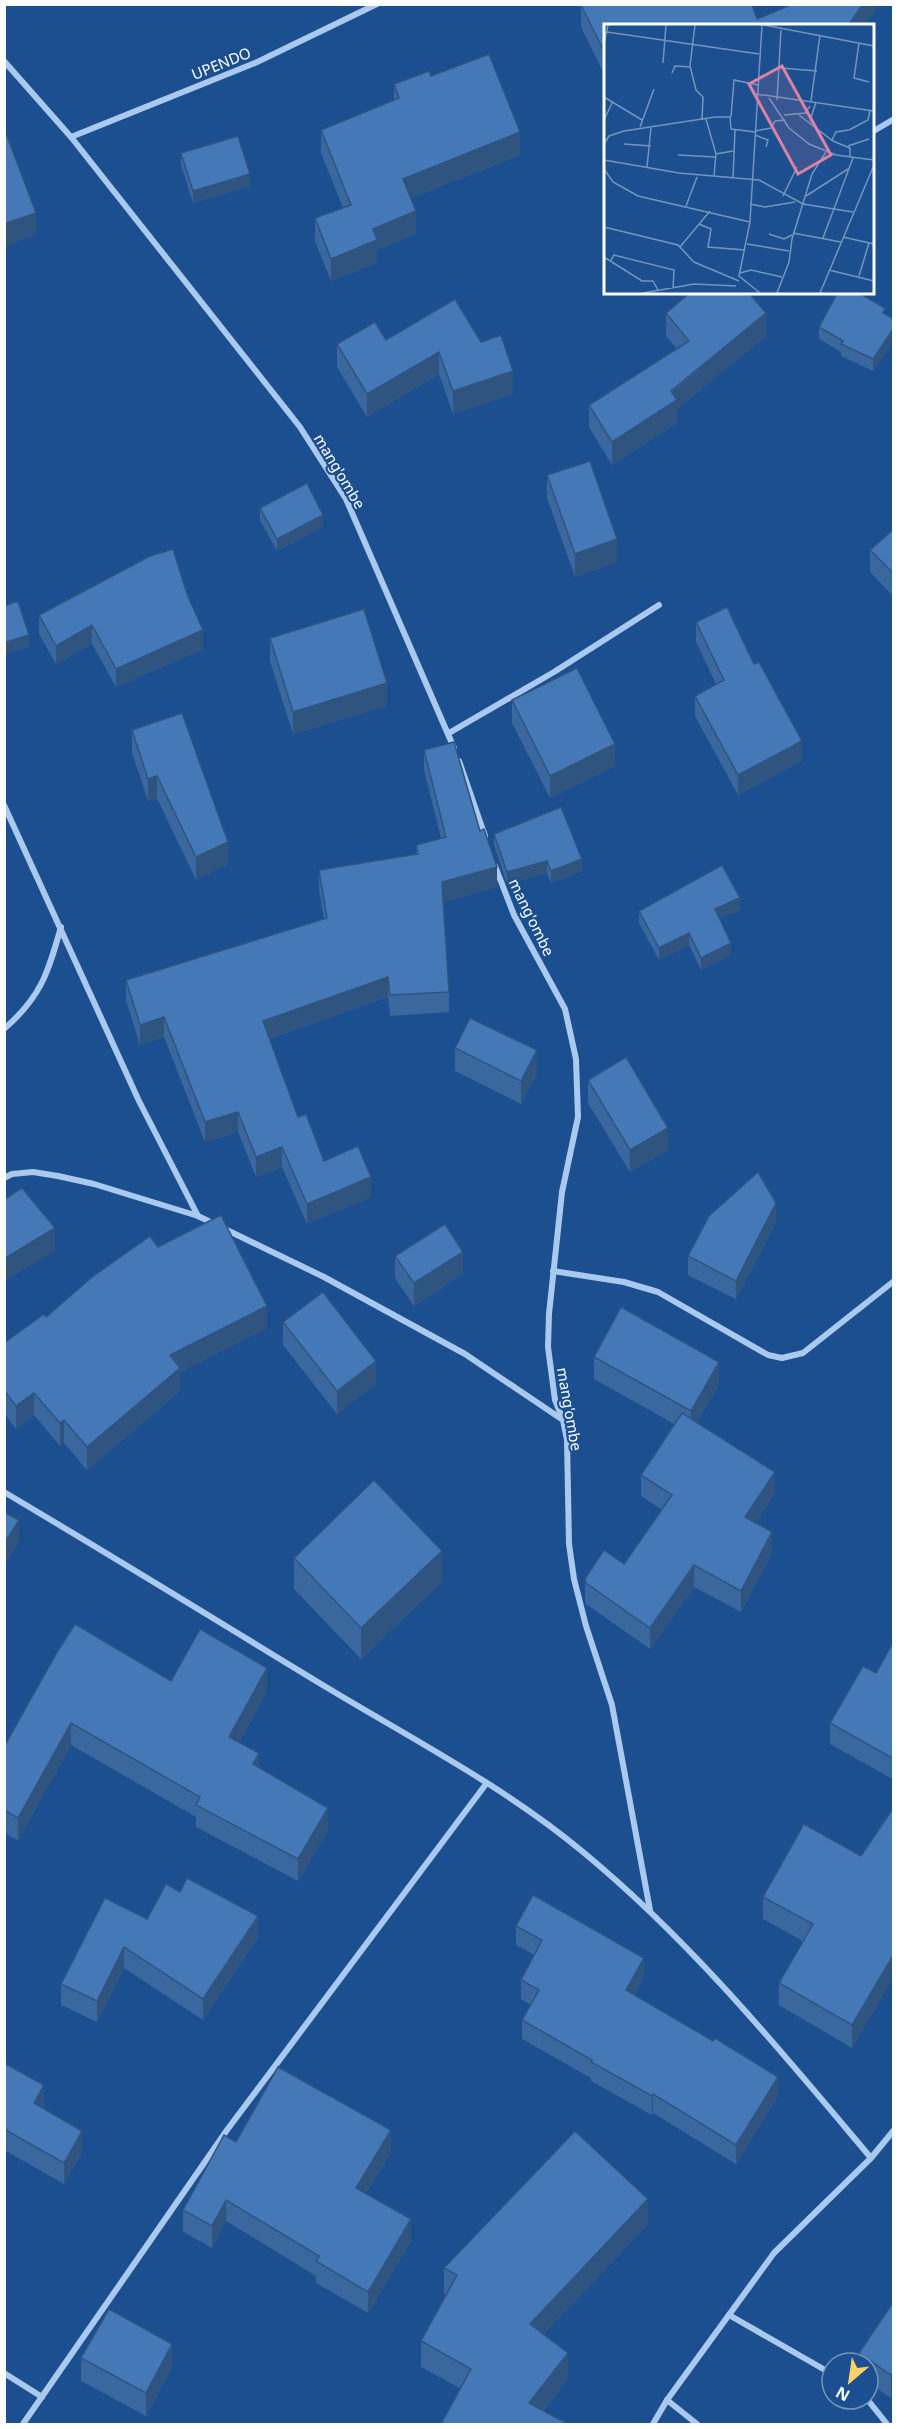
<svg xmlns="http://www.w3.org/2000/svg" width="898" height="2429" font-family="'Noto Sans',sans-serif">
<rect width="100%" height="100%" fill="#1b4f8f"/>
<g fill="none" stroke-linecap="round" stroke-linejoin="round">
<!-- street -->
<g stroke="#a9c9ee" stroke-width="6">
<path d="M4 61 71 137 300 427 346 499 454 748"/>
<path d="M872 132 894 119"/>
<path d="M71 137 255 63 377 4"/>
<path d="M449 733 554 672 659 605"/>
<path d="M459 761 485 836"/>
<path d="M4 805 139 1101 198 1216"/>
<path d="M495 866 514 915 565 1009 576 1059 578 1117 562 1192 549 1314 548 1347 555 1400 563 1420 567 1440 569 1544 574 1579 586 1626 612 1705 650 1910"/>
<path d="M4 1029C41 997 48 973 61 927"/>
<path d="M4 1178 12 1174 33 1172 58 1176 94 1184 198 1216 324 1277 465 1354 563 1420"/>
<path d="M553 1271 624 1282 658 1292 768 1355 782 1358 803 1353 894 1281"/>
<path d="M4 1492C114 1557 222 1624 331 1690 416 1741 506 1788 583 1852 691 1941 781 2051 871 2158"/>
<path d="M729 2315 832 2374"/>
<path d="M4 2373 42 2397"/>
<path d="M867 2399 887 2424"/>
<path d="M667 2400 697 2424"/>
<path d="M23 2424 227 2130 486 1784"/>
<path d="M653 2424 667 2400 774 2253 871 2158 894 2130"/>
</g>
</g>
<!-- wall -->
<g fill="#3a679d">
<path d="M877 4V8L864 26H606V78L581 27V5L757 19Z"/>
<path d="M431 76 520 155 411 198 416 234 377 250V263L331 281 315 241V218L343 208 321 153V130L394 100V84Z"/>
<path d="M181 153 250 186 193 203 181 165Z"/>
<path d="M455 299 513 394 453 414 439 374 367 417 337 367V344L386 340Z"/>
<path d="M666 313 766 336 677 409V423L612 465 589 427V405L677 349 666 336Z"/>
<path d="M885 314 894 319V340L873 371 841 356V352L819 339V327Z"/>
<path d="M547 475 617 562 575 577 547 498Z"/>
<path d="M260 508 323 527 277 551 260 520Z"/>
<path d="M894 529V597L870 572V550Z"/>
<path d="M39 615 203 649 116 687 92 644 56 664 39 634Z"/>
<path d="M696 622 802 761 738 795 695 716V696L716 684 696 642Z"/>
<path d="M270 638 387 706 293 734 270 661Z"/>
<path d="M512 700 615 766 550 798 512 723Z"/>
<path d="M132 730 228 864 196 880 157 798 148 801 132 753Z"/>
<path d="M424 750 497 887 443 902 449 992V1012L390 1016 388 997 269 1039 298 1117 324 1161 371 1197 307 1224 282 1167 256 1177 238 1132 205 1142 164 1037 140 1045 126 1000V980L324 919 319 890V870L416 854V845L441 838 424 770Z"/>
<path d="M494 834 582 871 551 883 547 873 507 884 494 845Z"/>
<path d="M740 910 719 919 731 955 701 970 689 945 659 960 639 923V911Z"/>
<path d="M455 1048 537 1073 521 1104 455 1071Z"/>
<path d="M588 1080 668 1150 630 1172 588 1103Z"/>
<path d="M776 1222 736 1299 688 1275V1256Z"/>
<path d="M158 1247 267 1328 180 1372V1391L87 1470 64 1443 60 1446 34 1415 16 1429 4 1413V1343Z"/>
<path d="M395 1256 463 1274 414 1306 395 1278Z"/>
<path d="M283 1322 376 1384 337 1414 283 1345Z"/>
<path d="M594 1357 719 1384 697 1423 775 1493 755 1523 772 1553 741 1612 694 1587 650 1649 586 1604 585 1600V1579L624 1564 662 1510 641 1496V1475L674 1424 594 1379Z"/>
<path d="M294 1558 442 1582 361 1659 294 1589Z"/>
<path d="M894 1641V1780L830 1744V1723L876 1673Z"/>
<path d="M171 1681 267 1691 239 1742 259 1767 328 1831 298 1881 196 1827V1817L71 1745 18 1840 4 1833V1747Z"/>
<path d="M894 1807V1976L852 2048 779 2005V1983L803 1941 763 1919V1897L861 1856Z"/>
<path d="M147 1919 258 1937 203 2020 124 1968 97 2022 61 2005V1984Z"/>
<path d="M516 1926 644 1977 634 1995 778 2096 736 2164 653 2113 652 2115 591 2081V2078L522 2039V2020L531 2005 521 1999V1980L534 1955 516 1945Z"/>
<path d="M4 2063 44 2105 43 2108 82 2152 64 2184 4 2150Z"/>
<path d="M236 2142 391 2152 366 2193 411 2241 368 2313 316 2283V2276L226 2221 212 2248 183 2232V2210Z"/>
<path d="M648 2224 544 2334 568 2379 543 2411 461 2389 421 2367V2341L446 2295 444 2294V2268Z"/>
<path d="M894 2301V2394L891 2398 868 2382V2363H859V2353Z"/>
<path d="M81 2358 172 2367 146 2416 81 2381Z"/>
</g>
<!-- shaded-wall -->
<g fill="#305480">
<path d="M863 4H877V8L864 26H848Z"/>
<path d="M520 132V155L403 201V179Z"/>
<path d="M250 174V186L193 203V191Z"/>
<path d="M416 211V234L377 250V263L331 281V259L373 229Z"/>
<path d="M36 213V235L4 247V224Z"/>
<path d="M766 313V336L677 409V423L612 465V442Z"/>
<path d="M894 328V340L873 371V359Z"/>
<path d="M439 352V374L367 417V394Z"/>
<path d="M513 371V394L453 414V391Z"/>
<path d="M323 515V527L277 551V539Z"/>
<path d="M617 539V562L575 577V554Z"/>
<path d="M92 625V644L56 664V646Z"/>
<path d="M203 630V649L116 687V669Z"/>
<path d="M29 635V647L4 655V643Z"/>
<path d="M387 683V706L293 734V712Z"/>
<path d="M802 741V761L738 795V775Z"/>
<path d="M615 744V766L550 798V776Z"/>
<path d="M157 776V798L148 801V779Z"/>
<path d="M228 842V864L196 880V857Z"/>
<path d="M582 859V871L551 883V871Z"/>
<path d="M547 861V873L507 884V872Z"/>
<path d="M497 867V887L442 902V882Z"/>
<path d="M740 898V910L715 921V909Z"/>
<path d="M689 933V945L659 960V948Z"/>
<path d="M731 943V955L701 970V958Z"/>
<path d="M388 977V997L263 1041V1021Z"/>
<path d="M164 1017V1037L140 1045V1025Z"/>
<path d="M537 1050V1073L521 1104V1081Z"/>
<path d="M238 1112V1132L205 1142V1122Z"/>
<path d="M668 1128V1150L630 1172V1150Z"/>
<path d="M282 1147V1167L256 1177V1157Z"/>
<path d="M371 1177V1197L307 1224V1204Z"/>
<path d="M776 1203V1222L736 1299V1281Z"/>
<path d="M55 1228V1251L4 1281V1259Z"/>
<path d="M463 1252V1274L414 1306V1283Z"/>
<path d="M267 1306V1328L180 1372V1391L87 1470V1447L170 1355Z"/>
<path d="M376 1361V1384L337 1414V1391Z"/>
<path d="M719 1362V1384L691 1433V1411Z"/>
<path d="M34 1393V1415L16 1429V1406Z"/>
<path d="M64 1420V1443L60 1446V1423Z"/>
<path d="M775 1472V1493L745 1538V1517Z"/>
<path d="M19 1520V1542L4 1566V1544Z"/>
<path d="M772 1532V1553L741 1612V1591Z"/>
<path d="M442 1551V1582L361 1659V1628Z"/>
<path d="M694 1565V1587L650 1649V1628Z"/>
<path d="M267 1668V1691L229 1760V1737Z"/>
<path d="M71 1723V1745L18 1840V1818Z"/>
<path d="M259 1753V1775L253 1764Z"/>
<path d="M328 1808V1831L298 1881V1859Z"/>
<path d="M258 1916V1937L203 2020V1999Z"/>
<path d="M124 1947V1968L97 2022V2001Z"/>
<path d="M894 1954V1976L852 2048V2025Z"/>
<path d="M644 1958V1977L626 2009V1990Z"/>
<path d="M778 2077V2096L736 2164V2145Z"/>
<path d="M44 2085V2105L34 2123V2103Z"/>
<path d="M653 2094V2113L652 2115V2096Z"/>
<path d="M391 2130V2152L356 2209V2188Z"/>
<path d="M82 2131V2152L64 2184V2163Z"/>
<path d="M648 2199V2224L530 2349V2324Z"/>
<path d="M226 2200V2221L212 2248V2226Z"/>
<path d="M411 2219V2241L368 2313V2292Z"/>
<path d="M172 2344V2367L146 2416V2393Z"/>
<path d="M568 2353V2379L532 2424 529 2403Z"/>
<path d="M894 2372V2394L891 2398V2375Z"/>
</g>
<!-- building -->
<g fill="#4478b7" stroke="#305480" stroke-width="1.5">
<path d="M752 4 757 19 793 4H863L848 26H606V55L581 5Z"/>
<path d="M489 54 520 132 403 179 416 211 373 229 377 240 331 259 315 218 351 205 321 130 399 98 394 84 429 71 431 76Z"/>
<path d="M4 128 36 213 4 224Z"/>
<path d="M238 136 250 174 193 191 181 153Z"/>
<path d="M691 292H748L766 313 671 391 677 400 612 442 589 405 689 341 666 313Z"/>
<path d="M838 292H857L885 308 883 313 894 319V328L873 359 841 344 843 341 819 327Z"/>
<path d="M455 299 481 342 501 335 513 371 453 391 439 352 367 394 337 344 375 322 386 340Z"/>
<path d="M590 461 617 539 575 554 547 475Z"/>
<path d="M307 483 323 515 277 539 260 508Z"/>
<path d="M894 529V574L870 550Z"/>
<path d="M173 549 187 594 203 630 116 669 92 625 56 646 39 615 150 556Z"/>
<path d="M18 601 29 635 4 643V606Z"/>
<path d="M727 607 754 664 759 662 802 741 738 775 695 696 724 680 696 622Z"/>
<path d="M364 609 387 683 293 712 270 638Z"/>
<path d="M577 668 615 744 550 776 512 700Z"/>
<path d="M182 713 228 842 196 857 157 776 148 779 132 730Z"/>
<path d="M454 742 480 831 484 829 497 867 442 882 449 992 390 995 388 977 263 1021 298 1117 306 1114 324 1161 358 1146 371 1177 307 1204 282 1147 256 1157 238 1112 205 1122 164 1017 140 1025 126 980 327 918 319 870 418 854 416 845 446 837 424 750Z"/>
<path d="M561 807 582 859 551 871 547 861 507 872 494 834Z"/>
<path d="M722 865 740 898 715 909 731 943 701 958 689 933 659 948 639 911Z"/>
<path d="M470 1018 537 1050 521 1081 455 1048Z"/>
<path d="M626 1057 668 1128 630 1150 588 1080Z"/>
<path d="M758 1172 776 1203 736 1281 688 1256 709 1216Z"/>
<path d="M22 1188 55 1228 4 1259V1200Z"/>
<path d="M221 1215 267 1306 170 1355 180 1368 87 1447 64 1420 60 1423 34 1393 16 1406 4 1390V1343L44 1314 46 1317 92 1277 150 1236 158 1247Z"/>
<path d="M445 1224 463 1252 414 1283 395 1256Z"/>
<path d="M323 1292 376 1361 337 1391 283 1322Z"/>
<path d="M621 1307 719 1362 691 1411 594 1357Z"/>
<path d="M682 1413 775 1472 745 1517 772 1532 741 1591 694 1565 650 1628 586 1583 585 1579 604 1550 624 1564 672 1495 641 1475Z"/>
<path d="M374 1480 442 1551 361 1628 294 1558Z"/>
<path d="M4 1512 19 1520 4 1544Z"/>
<path d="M75 1624 171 1681 200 1629 267 1668 229 1737 259 1753 253 1764 328 1808 298 1859 196 1805 200 1797 71 1723 18 1818 4 1810V1747L56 1654Z"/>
<path d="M894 1641V1759L830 1723 863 1666 876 1673Z"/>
<path d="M894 1807V1954L852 2025 779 1983 813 1924 763 1897 804 1824 861 1856Z"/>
<path d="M187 1878 258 1916 203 1999 124 1947 97 2001 61 1984 105 1898 147 1919 166 1884 180 1892Z"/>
<path d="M533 1895 644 1958 626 1990 713 2041 715 2038 778 2077 736 2145 653 2094 652 2096 591 2062 592 2060 522 2020 539 1990 521 1980 542 1940 516 1926Z"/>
<path d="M4 2063 44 2085 34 2103 82 2131 64 2163 4 2129Z"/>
<path d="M278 2067 391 2130 356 2188 411 2219 368 2292 316 2261 319 2256 226 2200 212 2226 183 2210 224 2135 236 2142Z"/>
<path d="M575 2131 648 2199 530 2324 568 2353 529 2403 568 2424H441L471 2369 421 2341 457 2275 444 2268Z"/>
<path d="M894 2301V2372L891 2375 859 2353Z"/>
<path d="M109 2309 172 2344 146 2393 81 2358Z"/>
</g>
<g text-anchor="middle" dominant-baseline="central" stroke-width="4.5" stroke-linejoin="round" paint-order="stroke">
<!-- street labels -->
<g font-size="15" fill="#fff" stroke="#1b4f8f">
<text transform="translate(221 63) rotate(-22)">UPENDO</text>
<text transform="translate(340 471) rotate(59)">mang'ombe</text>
<text transform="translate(532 917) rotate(64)">mang'ombe</text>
<text transform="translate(570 1409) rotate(80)">mang'ombe</text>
</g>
</g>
<!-- overview -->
<g transform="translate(604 24)">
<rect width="270" height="270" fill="#1b4f8f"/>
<path fill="none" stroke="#7695bc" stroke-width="1.5" d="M91 1 86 42 92 66 99 73 98 96M160 1 270 22M3 8 155 30M255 19 250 54 265 58M0 20 4 1M59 39 62 1M177 44 213 47M68 49 71 42 87 43M152 70 270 87M0 73 38 96M165 74 185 104 205 120 232 131 270 136M173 76 177 6M207 77 216 11M180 91 201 89 206 82M195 91 229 117 246 124V133M127 93 130 56 154 61M102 95 112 130M0 96 9 77M206 97 212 78M36 103 50 65M151 107 167 104 171 97 181 96M151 111 164 116 162 123M228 116 232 108 245 106 264 96 266 86M0 120 5 112 20 107 111 93H126L127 105 151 108M20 120 47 122M244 122 265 115M74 131 111 133M0 136 75 149 155 156 199 180 249 188M43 143 47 104M0 145 9 158 34 172 146 198M110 152 112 130 129 127M129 154 131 106M179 172 193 143M202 172 244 145M146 180 161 183 191 178M82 182 93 153M95 200 107 205 104 223 141 226M0 203 74 221 90 238 135 257M189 209 237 218M165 210 180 215 188 211M239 213 270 220M219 214 249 134M143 220 185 227M76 223 106 187M0 233 38 257H49L54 266M7 236 10 231 70 246 69 264M225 246 270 257M136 249 147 246 178 253M255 252 265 219M39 269 90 260 132 262M156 269 135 252 146 198 158 1M173 269 185 238 188 215 208 150 222 128M216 269 270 141"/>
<path fill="#dd80a5" fill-opacity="0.15" stroke="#dd80a5" stroke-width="3" d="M178 42 227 131 194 150 145 60Z"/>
<rect width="270" height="270" fill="none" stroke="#fff" stroke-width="3"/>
</g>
<!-- border -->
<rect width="898" height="2429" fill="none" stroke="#ffffff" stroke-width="12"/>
<!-- north arrow -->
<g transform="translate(850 2381) rotate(209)"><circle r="28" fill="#1b4f8f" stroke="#7695bc" stroke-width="1.5"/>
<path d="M0-4.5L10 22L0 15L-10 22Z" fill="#ffd166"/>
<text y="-9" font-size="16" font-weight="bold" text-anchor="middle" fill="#ffffff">N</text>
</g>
</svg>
